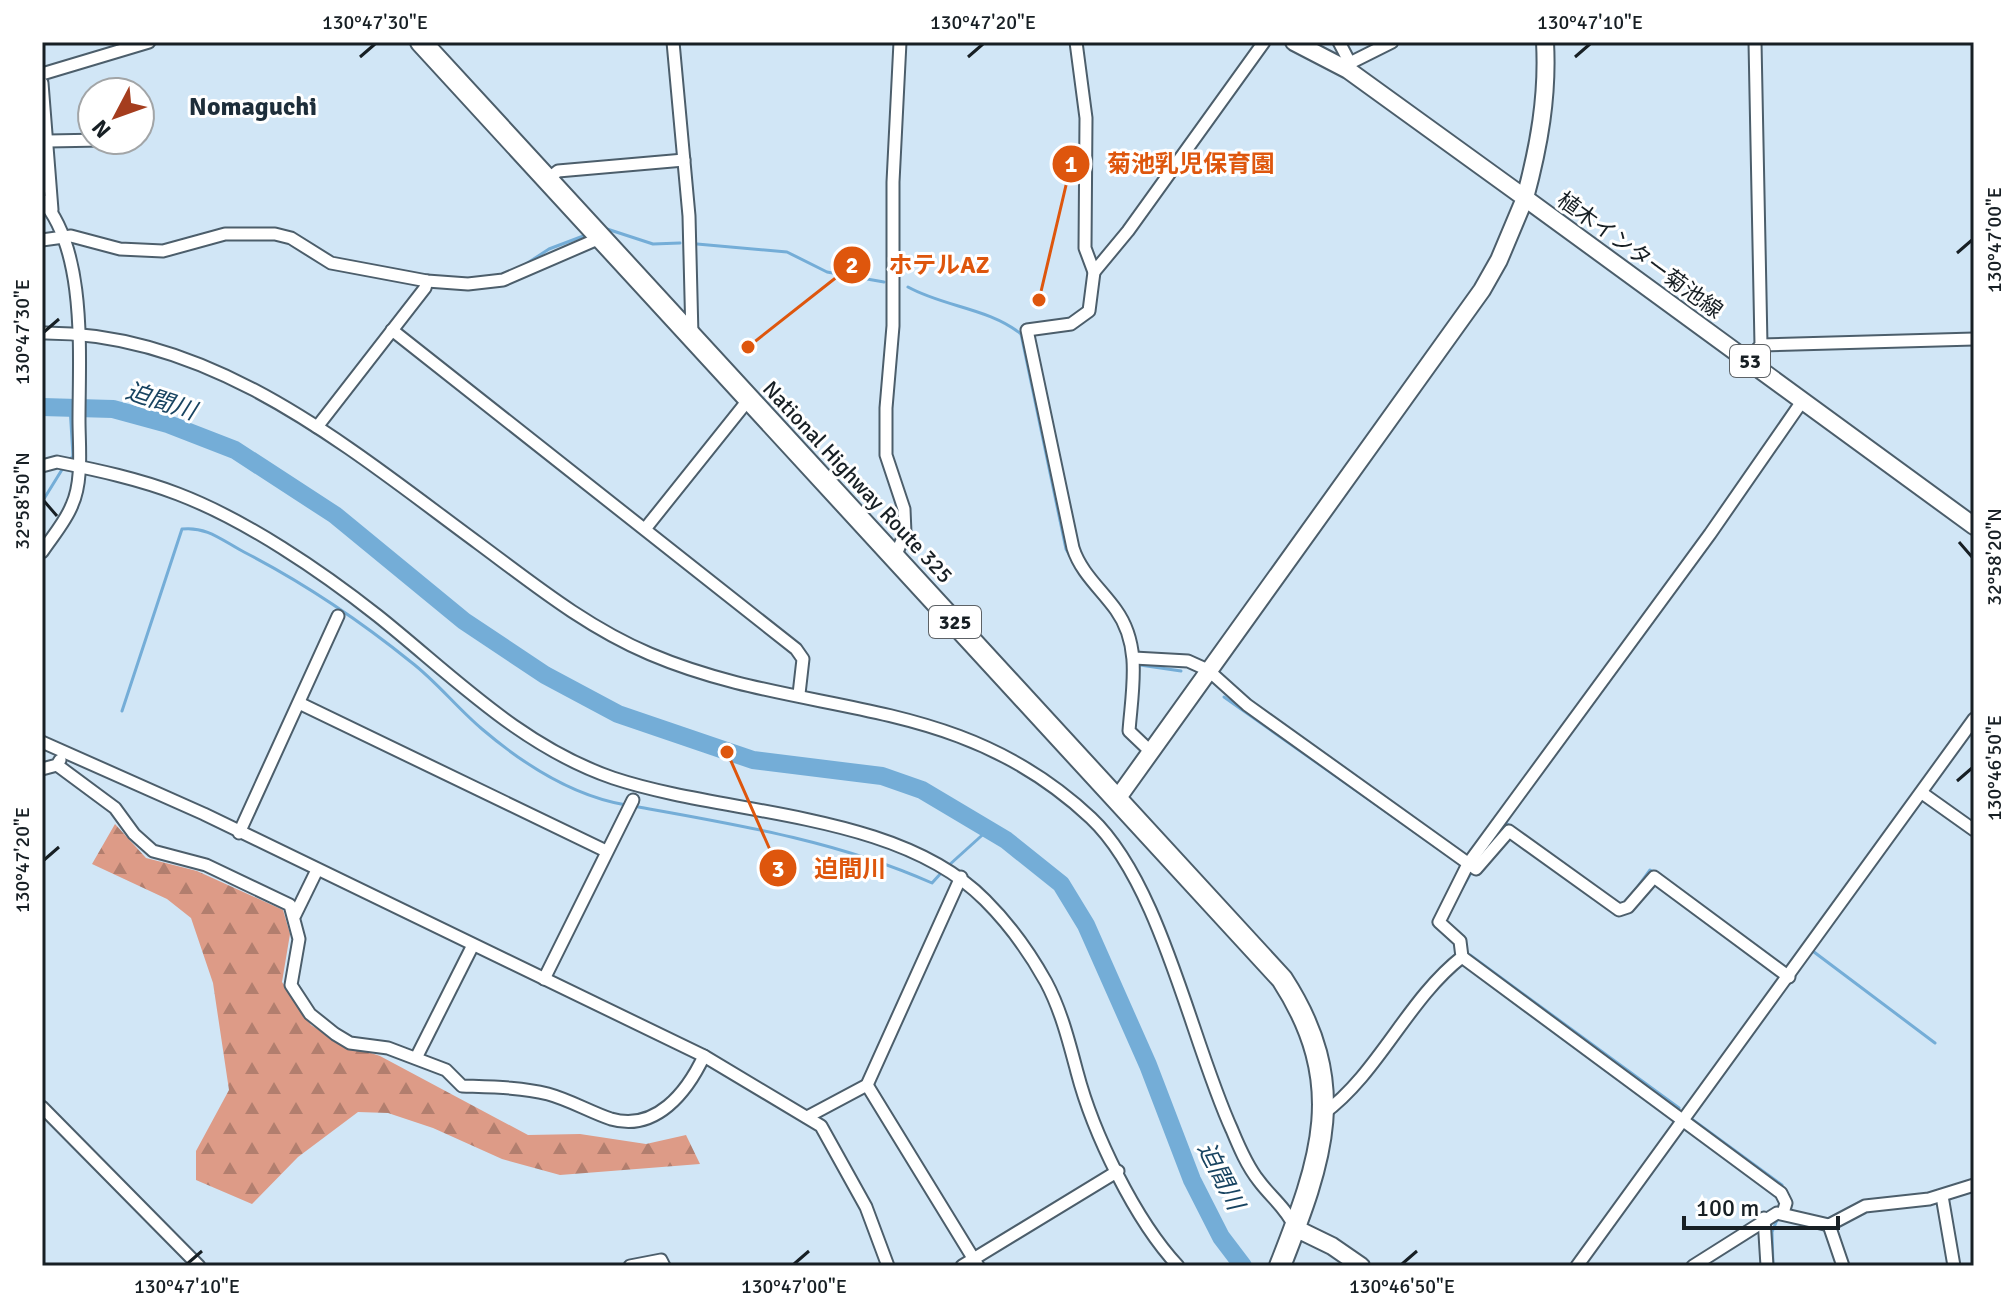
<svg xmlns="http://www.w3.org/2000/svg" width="2016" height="1308" font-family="Signika,'Noto Sans JP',sans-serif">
<defs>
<pattern id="forest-firs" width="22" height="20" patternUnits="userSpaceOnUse" patternTransform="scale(2)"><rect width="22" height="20" fill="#dd9b87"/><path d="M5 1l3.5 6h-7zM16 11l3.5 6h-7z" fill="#b27e6e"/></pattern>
</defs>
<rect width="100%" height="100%" fill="#d1e6f6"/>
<!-- forest -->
<path fill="url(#forest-firs)" d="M115 824 146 858 197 871 283 910 290 934 282 982 311 1025 338 1042 380 1056 528 1135 580 1134 646 1144 686 1135 700 1164 560 1175 502 1159 433 1128 388 1113 358 1112 298 1157 252 1204 196 1180V1151L229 1090 213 983 191 918 167 899 92 864Z"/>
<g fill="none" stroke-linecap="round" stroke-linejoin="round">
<!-- stream -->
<g stroke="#74add7" stroke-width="3">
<path d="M607 229 653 244 680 243"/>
<path d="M697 244 787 252 827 272 884 282"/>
<path d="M526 264 549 249 586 235"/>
<path d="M908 287C944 307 989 308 1021 334L1066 549 1080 573"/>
<path d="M68 462 73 456 70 407"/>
<path d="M42 502 63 468"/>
<path d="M1140 665 1181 671"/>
<path d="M1224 697 1460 864"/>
<path d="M122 711 182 529C207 526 223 541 244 552 302 582 359 620 411 662 437 682 457 708 482 729 523 764 573 796 626 805"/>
<path d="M633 806C734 824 838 841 932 883L942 872"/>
<path d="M1491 844 1506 823 1511 827"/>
<path d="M948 866 989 829"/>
<path d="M1634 892 1650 870 1654 872"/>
<path d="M1457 897 1471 873"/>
<path d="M1440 929 1457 945"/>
<path d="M1814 952 1935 1043"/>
<path d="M1470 955 1679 1108"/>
<path d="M1693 1120 1782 1185"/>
<path d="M1773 1266 1772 1232 1777 1220"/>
</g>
<!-- river -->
<path stroke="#74add7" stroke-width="18" d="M42 407 113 409 168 424 235 450 335 515 464 621 545 675 618 714 753 760 882 776 922 790 1006 840 1061 884 1086 925 1148 1065 1192 1180 1221 1237 1243 1266"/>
<defs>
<g id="street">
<path d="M673 42 689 216 692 336"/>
<path d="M1076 42 1086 118 1085 248 1094 272 1089 311 1071 324 1027 330 1073 548C1081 573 1101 589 1116 610 1142 646 1132 690 1129 731L1150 751"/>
<path d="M1339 42 1350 63 1348 69"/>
<path d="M1350 63 1392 42"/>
<path d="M42 74 149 42"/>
<path d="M42 83 52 210"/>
<path d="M48 141 102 140"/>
<path d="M547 180 558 171 684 160"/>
<path d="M42 200C87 251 79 355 79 420 79 446 83 481 72 505 66 521 52 537 42 552"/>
<path d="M42 240 71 236 120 249 163 251 225 234H275L291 238 331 263 427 281 468 284 503 280 600 238"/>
<path d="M1094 272 1128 231 1264 42"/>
<path d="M392 330 796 649 803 659 799 694"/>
<path d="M42 333C212 331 349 448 478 543 532 583 586 627 650 654 805 720 955 690 1091 818 1161 884 1191 1041 1232 1130 1239 1147 1247 1166 1259 1181 1270 1196 1286 1208 1294 1226"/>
<path d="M1761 345 1974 339"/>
<path d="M1747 360 1761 345 1755 42"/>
<path d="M317 427 425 288 427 281"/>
<path d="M42 466 57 462C97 470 139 479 178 494 246 520 321 571 378 616 453 676 520 746 613 778 727 816 897 811 985 900 1009 924 1030 953 1046 982 1061 1010 1069 1042 1077 1072 1093 1133 1135 1220 1178 1266"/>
<path d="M645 529 749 399"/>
<path d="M895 557 905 533 904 509 886 455V408L893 326V182L900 42"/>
<path d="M1134 658 1188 661 1208 670 1247 705 1476 869 1509 831 1619 910 1628 907 1654 877 1789 977"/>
<path d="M299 703 606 851"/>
<path d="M42 742 204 814 704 1056 821 1126 866 1207 888 1266"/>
<path d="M57 765 115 808 134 834 153 851 206 865 290 905 299 939 291 985 310 1014 335 1034 350 1043 388 1048 446 1070 462 1086C491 1087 520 1087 548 1094 570 1100 590 1112 611 1119 656 1132 687 1092 704 1056"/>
<path d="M42 769 57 765 60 760"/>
<path d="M1922 793 1974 830"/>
<path d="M239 833 338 616"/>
<path d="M295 915 317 870"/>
<path d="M1462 957 1781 1193 1786 1203 1783 1213"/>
<path d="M544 979 633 800"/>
<path d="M416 1058 473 945"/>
<path d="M867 1085 978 1266"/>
<path d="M42 1107 199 1266"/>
<path d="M1323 1114C1379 1073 1407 1000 1462 957L1460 941 1439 922 1468 864 1710 534 1803 400"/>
<path d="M807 1117 867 1085 961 877"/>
<path d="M1942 1196 1954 1266"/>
<path d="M1764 1218 1767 1266"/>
<path d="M1829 1225 1843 1266"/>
<path d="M630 1266 661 1260 664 1266"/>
<path d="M962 1266 1118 1171"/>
<path d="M1577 1266 1974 719"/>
<path d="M1693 1266 1777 1213 1829 1225 1865 1206 1929 1199 1974 1185"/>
</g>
<g id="secondary">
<path d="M1117 799 1482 290 1499 260 1525 198 1348 70 1294 42"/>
<path d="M1295 1228 1332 1246 1361 1266"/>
</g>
<path id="primary" d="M1545 42C1548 96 1539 146 1525 198L1974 526"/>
<path id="highway" d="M421 42 1282 979C1350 1084 1322 1159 1280 1266"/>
</defs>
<!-- street casing -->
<use href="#street" stroke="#4c5e6b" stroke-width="15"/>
<!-- secondary casing -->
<use href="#secondary" stroke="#4c5e6b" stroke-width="20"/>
<!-- primary casing -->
<use href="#primary" stroke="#4c5e6b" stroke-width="20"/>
<!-- highway casing -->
<use href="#highway" stroke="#4c5e6b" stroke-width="24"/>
<!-- street -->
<use href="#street" stroke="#fff" stroke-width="11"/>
<!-- secondary -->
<use href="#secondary" stroke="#fff" stroke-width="16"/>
<!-- primary -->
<use href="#primary" stroke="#fff" stroke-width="16"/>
<!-- highway -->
<use href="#highway" stroke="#fff" stroke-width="20"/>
</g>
<!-- ticks -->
<path fill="none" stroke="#171f24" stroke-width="3" d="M360 57 375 44M968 57 983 44M1575 57 1590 44M1957 253 1972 240M44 332 59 319M44 501 57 516M1959 542 1972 557M1957 781 1972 768M44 860 59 847M187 1264 202 1251M794 1264 809 1251M1402 1264 1417 1251"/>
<g text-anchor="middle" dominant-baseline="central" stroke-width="6" stroke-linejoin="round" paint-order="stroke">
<!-- shield labels -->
<g fill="#fff" stroke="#5d6266" stroke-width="2">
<rect x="1730" y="345" width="40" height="32" rx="6"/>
<rect x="929" y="606" width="52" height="32" rx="6"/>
</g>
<g font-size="20" font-weight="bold" fill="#171f24">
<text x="1750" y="361">53</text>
<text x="955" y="622">325</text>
</g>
<!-- street labels -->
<g font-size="22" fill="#171f24" stroke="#fff">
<text transform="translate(1640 255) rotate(36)">植木インター菊池線</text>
<text transform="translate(858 482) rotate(47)">National Highway Route 325</text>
</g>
<!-- water labels -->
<g font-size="24" font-style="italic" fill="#184461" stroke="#fff">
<text transform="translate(161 401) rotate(18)">迫間川</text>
<text transform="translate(1221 1176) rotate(63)">迫間川</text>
</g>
<!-- quarter labels -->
<g font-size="26" font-weight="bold" fill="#1e2e3a" stroke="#fff">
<text x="253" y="107">Nomaguchi</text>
</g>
</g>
<!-- callouts -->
<path fill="none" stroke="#de560d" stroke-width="3" d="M1039 300L1071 164M748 347L852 265M727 752L778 868"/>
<g fill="#de560d" stroke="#fff" stroke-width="3">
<circle cx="1039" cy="300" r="8"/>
<circle cx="748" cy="347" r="8"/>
<circle cx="727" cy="752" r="8"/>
<circle cx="1071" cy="164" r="20"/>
<circle cx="852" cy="265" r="20"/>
<circle cx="778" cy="868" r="20"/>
</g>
<g font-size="24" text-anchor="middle" font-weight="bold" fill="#fff">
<text x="1071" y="172">1</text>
<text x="852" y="273">2</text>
<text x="778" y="877">3</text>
</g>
<g font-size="24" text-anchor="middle" font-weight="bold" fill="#de560d" stroke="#fff" stroke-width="6" stroke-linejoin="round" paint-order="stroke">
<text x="1191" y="172">菊池乳児保育園</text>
<text x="939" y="273">ホテルAZ</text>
<text x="850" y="877">迫間川</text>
</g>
<!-- border -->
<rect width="2016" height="1308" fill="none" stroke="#ffffff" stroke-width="88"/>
<!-- north arrow -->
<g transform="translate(116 116) rotate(229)"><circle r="38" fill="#ffffff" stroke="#a2a5a7" stroke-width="2"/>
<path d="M0-6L14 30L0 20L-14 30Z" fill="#a53d1e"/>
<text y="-12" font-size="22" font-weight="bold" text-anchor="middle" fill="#171f24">N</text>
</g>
<!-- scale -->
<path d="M1684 1216v12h154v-12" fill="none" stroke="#171f24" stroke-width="4"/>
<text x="1696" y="1216" font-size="24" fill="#171f24" stroke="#ffffff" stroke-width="6" paint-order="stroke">100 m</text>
<rect x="44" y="44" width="1928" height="1220" fill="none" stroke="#171f24" stroke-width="3"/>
<g font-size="20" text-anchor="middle" fill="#171f24">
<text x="375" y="29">130°47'30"E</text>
<text x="983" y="29">130°47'20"E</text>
<text x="1590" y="29">130°47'10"E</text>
<text transform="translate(1994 240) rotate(-90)" y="7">130°47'00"E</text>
<text transform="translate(22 332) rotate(-90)" y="7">130°47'30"E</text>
<text transform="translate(22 501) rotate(-90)" y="7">32°58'50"N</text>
<text transform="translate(1994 557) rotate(-90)" y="7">32°58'20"N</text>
<text transform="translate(1994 768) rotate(-90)" y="7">130°46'50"E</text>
<text transform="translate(22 860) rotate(-90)" y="7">130°47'20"E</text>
<text x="187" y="1293">130°47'10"E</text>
<text x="794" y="1293">130°47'00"E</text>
<text x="1402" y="1293">130°46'50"E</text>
</g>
</svg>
